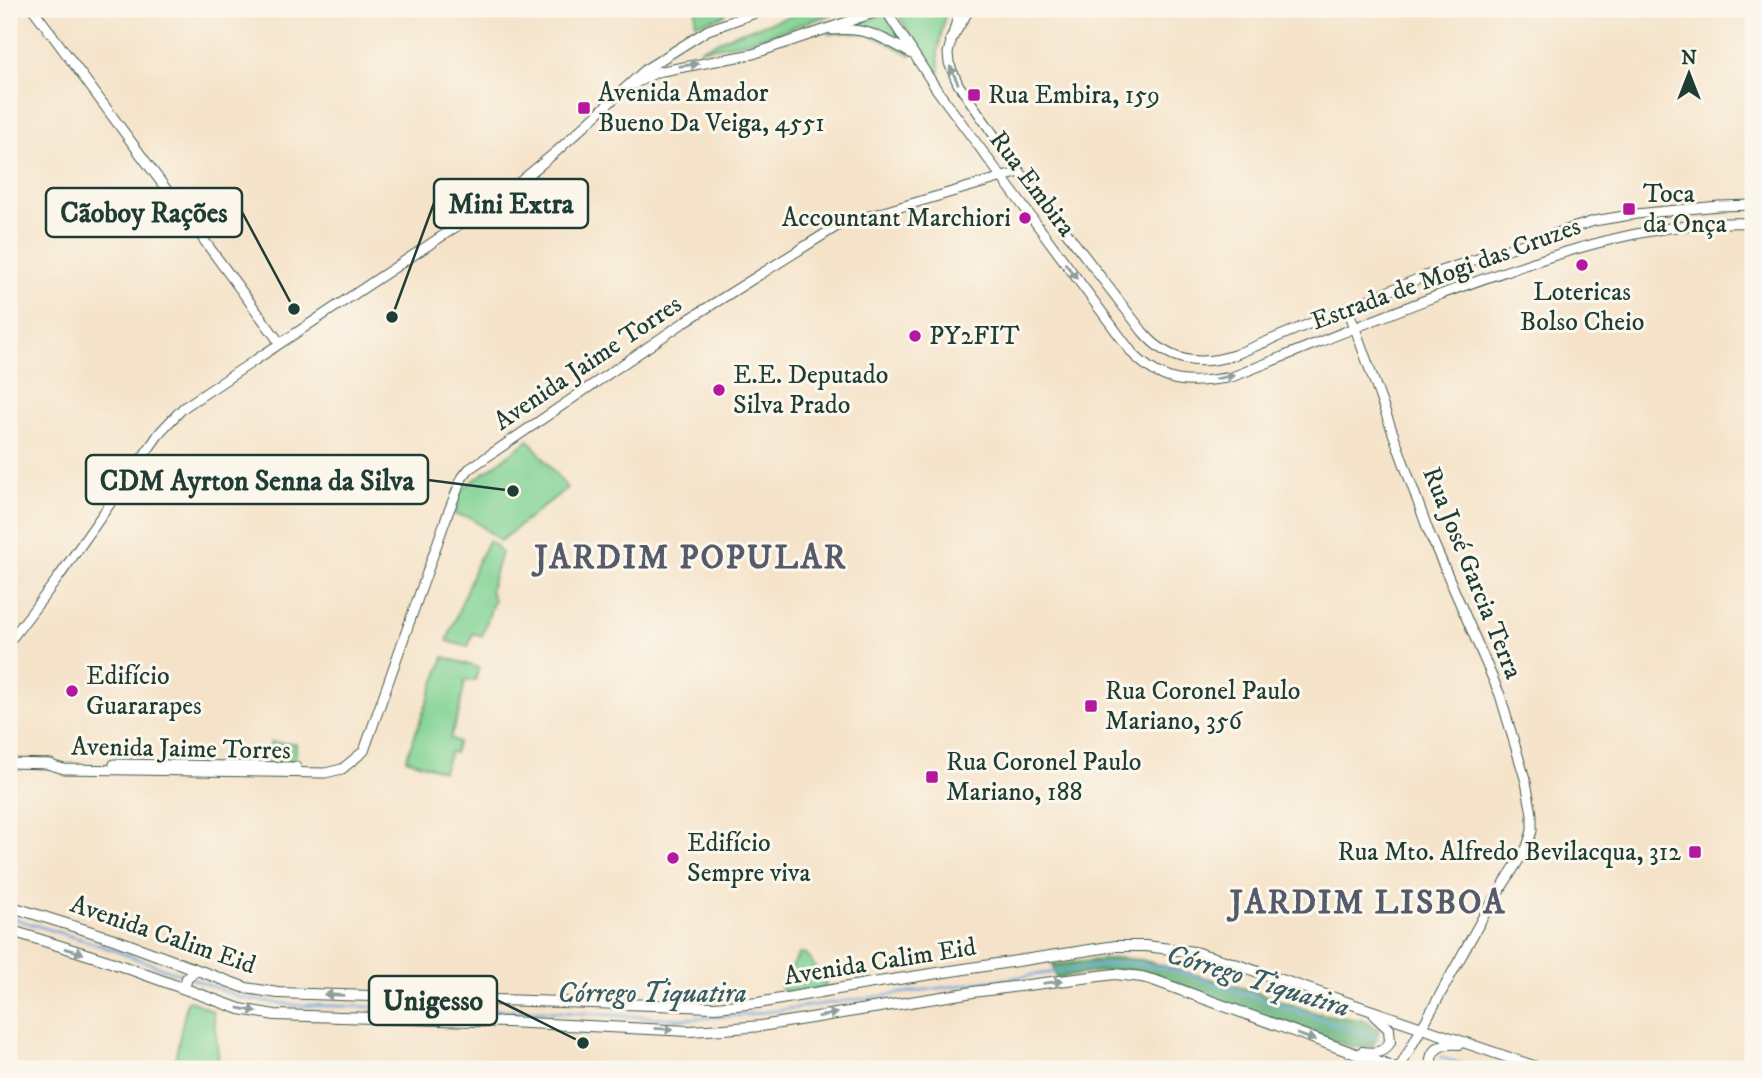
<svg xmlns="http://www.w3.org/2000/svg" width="1762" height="1078" font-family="'IM FELL DW Pica',serif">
<rect width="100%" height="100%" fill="#fbf7ec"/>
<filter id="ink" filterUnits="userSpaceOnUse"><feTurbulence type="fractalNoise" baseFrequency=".0143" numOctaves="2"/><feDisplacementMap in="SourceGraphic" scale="14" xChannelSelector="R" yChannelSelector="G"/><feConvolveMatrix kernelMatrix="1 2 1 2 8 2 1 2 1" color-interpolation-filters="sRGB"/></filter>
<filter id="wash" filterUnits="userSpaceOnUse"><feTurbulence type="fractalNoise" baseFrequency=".00686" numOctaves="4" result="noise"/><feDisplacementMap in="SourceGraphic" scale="28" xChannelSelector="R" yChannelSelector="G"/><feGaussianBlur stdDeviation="1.57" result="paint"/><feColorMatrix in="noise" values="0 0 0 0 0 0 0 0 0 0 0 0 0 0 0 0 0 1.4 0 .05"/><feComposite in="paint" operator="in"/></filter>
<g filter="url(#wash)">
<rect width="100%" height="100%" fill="#f5e3c9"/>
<!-- green -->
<g fill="#7fd192" stroke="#4f8763" stroke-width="2">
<path d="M696 9H727L724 16 695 24Z"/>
<path d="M814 9H848L746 42 699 50 737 33Z"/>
<path d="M921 9H946L938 52 940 73 935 76 899 16Z"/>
<path d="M885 14 912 56C876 36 869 28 827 34Z"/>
<path d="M529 440 567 488 500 541 471 518 455 515 462 489Z"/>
<path d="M488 541 496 546 501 553 490 590 494 600 482 636 473 633 468 647 447 641 476 565Z"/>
<path d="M444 657 479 668 475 681 465 680 459 712 450 738 458 742 454 753 450 752 443 771 406 759Z"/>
<path d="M271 742 296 744V762H264Z"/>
<path d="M800 953 806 954 826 983 825 987 821 989 783 992 780 986Z"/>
<path d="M189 1000 213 1011 220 1069H173L187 1002Z"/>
</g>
<!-- forest -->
<path fill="#67b37c" stroke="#437858" stroke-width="2" d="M1118 958 1142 960 1250 990 1316 1013 1367 1021 1379 1030 1373 1046 1361 1048 1346 1045 1248 1014 1156 974 1130 970 1102 971 1056 978 1053 965Z"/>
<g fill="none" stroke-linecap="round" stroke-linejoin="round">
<!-- stream -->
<g stroke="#6fa8df" stroke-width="2.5">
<path d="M9 917 96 944 185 976"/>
<path d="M191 978 242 998 294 1005 543 1011 683 1019 744 1015 1121 963 1145 964 1183 973 1379 1039"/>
<path d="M1440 1057 1479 1069"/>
</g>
</g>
</g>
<g filter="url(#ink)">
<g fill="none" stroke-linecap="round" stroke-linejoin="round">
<defs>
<g id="secondary">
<path d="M33 9 280 343"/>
<path d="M960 9 948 53 949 63 958 84 1020 172 1143 332C1167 361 1199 367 1234 355L1425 276 1594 221 1636 214 1719 206 1753 205"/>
<path d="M833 30C867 27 884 38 912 54"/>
<path d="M625 89 657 72 753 54 885 9 937 90 1133 354C1165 386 1190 384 1232 377 1334 337 1435 293 1540 260 1608 238 1681 220 1753 223"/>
<path d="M1348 309 1428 530 1500 695 1526 782 1532 814V831L1527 847 1483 917 1399 1069"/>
<path d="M9 642 58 578 161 431 183 408 504 195 557 151 646 69 708 30 766 9"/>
<path d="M9 763 51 764"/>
<path d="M47 764 64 769 325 773 342 769 364 751 448 513 462 478 469 469 686 321 839 225 1020 172"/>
<path d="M114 764 296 767"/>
</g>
<g id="primary">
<path d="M885 9H887"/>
<path d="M951 39 969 9"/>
<path d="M9 906 111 938 246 988 278 993 715 1007 758 1003 866 984 1116 946H1146L1194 952 1232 963 1542 1069"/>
<path d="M9 930 105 960 240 1009 275 1015 507 1022 689 1031 724 1029 761 1026 973 992 1115 974 1142 977 1156 981 1397 1069"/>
<path d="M184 988 187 978 196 970"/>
<path d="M1362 1052C1374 1054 1384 1053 1390 1042L1389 1029 1375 1016"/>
<path d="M1432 1069C1427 1050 1441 1042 1459 1044"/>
</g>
</defs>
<!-- secondary casing -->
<use href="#secondary" stroke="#3f564a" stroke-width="11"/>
<!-- primary casing -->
<use href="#primary" stroke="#3f564a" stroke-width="12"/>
<!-- secondary -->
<use href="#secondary" stroke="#fff" stroke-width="9"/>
<!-- primary -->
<use href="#primary" stroke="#fff" stroke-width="10"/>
</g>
<!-- one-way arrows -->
<defs><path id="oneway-solid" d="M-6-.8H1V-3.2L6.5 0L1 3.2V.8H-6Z" transform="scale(1.75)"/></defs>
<g fill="#8f9e9a">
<use href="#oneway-solid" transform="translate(689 65) rotate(-8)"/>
<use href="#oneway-solid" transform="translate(954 75) rotate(-115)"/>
<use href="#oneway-solid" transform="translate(1071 271) rotate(53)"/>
<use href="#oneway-solid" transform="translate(1225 377) rotate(-12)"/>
<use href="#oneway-solid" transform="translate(74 951) rotate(16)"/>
<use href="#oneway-solid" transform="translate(1053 982) rotate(-7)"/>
<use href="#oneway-solid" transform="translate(334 995) rotate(-178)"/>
<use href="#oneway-solid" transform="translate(248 1010) rotate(12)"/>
<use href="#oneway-solid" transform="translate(828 1015) rotate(-10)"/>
<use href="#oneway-solid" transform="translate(664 1029) rotate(3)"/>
<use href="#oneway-solid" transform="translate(1306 1037) rotate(19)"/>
</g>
</g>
<!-- markers -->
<g fill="#b5179e" stroke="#fbf7ec" stroke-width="2.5">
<rect x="967" y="88" width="14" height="14" rx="3.5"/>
<rect x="577" y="101" width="14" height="14" rx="3.5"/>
<rect x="1622" y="202" width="14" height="14" rx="3.5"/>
<circle cx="1025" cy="218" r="7"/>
<circle cx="1582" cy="265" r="7"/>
<circle cx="915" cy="336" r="7"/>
<circle cx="719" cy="390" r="7"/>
<circle cx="72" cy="691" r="7"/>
<rect x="1084" y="699" width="14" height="14" rx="3.5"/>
<rect x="925" y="770" width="14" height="14" rx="3.5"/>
<rect x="1688" y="845" width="14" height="14" rx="3.5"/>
<circle cx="673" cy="858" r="7"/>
</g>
<g text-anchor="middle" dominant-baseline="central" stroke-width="6" stroke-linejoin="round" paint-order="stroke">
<!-- poi labels -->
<g font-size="26" fill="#1f3d34" stroke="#fbf7ec" text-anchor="start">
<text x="598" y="93">Avenida Amador<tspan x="598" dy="30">Bueno Da Veiga, 4551</tspan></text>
<text x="988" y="95">Rua Embira, 159</text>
<text x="1643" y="194">Toca<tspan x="1643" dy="30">da Onça</tspan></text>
<text x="1011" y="218" text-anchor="end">Accountant Marchiori</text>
<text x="1582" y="292" text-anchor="middle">Lotericas<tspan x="1582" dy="30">Bolso Cheio</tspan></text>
<text x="929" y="336">PY2FIT</text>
<text x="733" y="375">E.E. Deputado<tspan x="733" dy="30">Silva Prado</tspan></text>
<text x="86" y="676">Edifício<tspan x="86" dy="30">Guararapes</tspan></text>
<text x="1105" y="691">Rua Coronel Paulo<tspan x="1105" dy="30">Mariano, 356</tspan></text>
<text x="946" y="762">Rua Coronel Paulo<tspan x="946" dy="30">Mariano, 188</tspan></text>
<text x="687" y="843">Edifício<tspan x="687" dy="30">Sempre viva</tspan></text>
<text x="1681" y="852" text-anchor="end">Rua Mto. Alfredo Bevilacqua, 312</text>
</g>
<!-- street labels -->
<g font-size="26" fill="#1f3d34" stroke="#fbf7ec">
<text transform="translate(1032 184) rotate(53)">Rua Embira</text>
<text transform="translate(1446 274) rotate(-20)">Estrada de Mogi das Cruzes</text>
<text transform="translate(588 363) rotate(-34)">Avenida Jaime Torres</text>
<text transform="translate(1472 573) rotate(68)">Rua José Garcia Terra</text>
<text transform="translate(181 749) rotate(1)">Avenida Jaime Torres</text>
<text transform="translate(163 935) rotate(19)">Avenida Calim Eid</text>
<text transform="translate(880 962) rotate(-9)">Avenida Calim Eid</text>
</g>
<!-- water labels -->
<g font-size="28" font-style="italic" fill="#375d67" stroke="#fbf7ec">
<text transform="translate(1258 981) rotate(17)">Córrego Tiquatira</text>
<text x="652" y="993">Córrego Tiquatira</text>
</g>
<!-- district labels -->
<g font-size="33" font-weight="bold" letter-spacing="2" fill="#565b6c" stroke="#fbf7ec">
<text x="691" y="558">JARDIM POPULAR</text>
<text x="1368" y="903">JARDIM LISBOA</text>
</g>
</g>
<!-- callouts -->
<path fill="none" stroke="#1f3d34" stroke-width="2.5" d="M392 317L434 203M294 309L242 212M513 491L428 480M583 1043L497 1000"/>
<g fill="#1f3d34" stroke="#fbf7ec" stroke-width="2.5">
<circle cx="392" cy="317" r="7"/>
<circle cx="294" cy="309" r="7"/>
<circle cx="513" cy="491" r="7"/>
<circle cx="583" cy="1043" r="7"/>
</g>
<g fill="#fbf7ec" stroke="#1f3d34" stroke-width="2.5">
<rect x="434" y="179" width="154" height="49" rx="7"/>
<rect x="46" y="188" width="196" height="49" rx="7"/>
<rect x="86" y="455" width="342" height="49" rx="7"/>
<rect x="369" y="976" width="128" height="49" rx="7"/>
</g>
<g font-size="28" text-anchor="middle" font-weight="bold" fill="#1f3d34">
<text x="511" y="213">Mini Extra</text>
<text x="144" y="222">Cãoboy Rações</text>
<text x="257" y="490">CDM Ayrton Senna da Silva</text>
<text x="433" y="1010">Unigesso</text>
</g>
<!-- margin -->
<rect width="1762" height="1078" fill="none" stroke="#fbf7ec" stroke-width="35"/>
<!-- north arrow -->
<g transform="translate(1689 74)" stroke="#fbf7ec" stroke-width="5" paint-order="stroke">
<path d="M0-5L12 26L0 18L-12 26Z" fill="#1f3d34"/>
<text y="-10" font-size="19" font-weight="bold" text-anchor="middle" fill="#1f3d34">N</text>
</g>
</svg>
